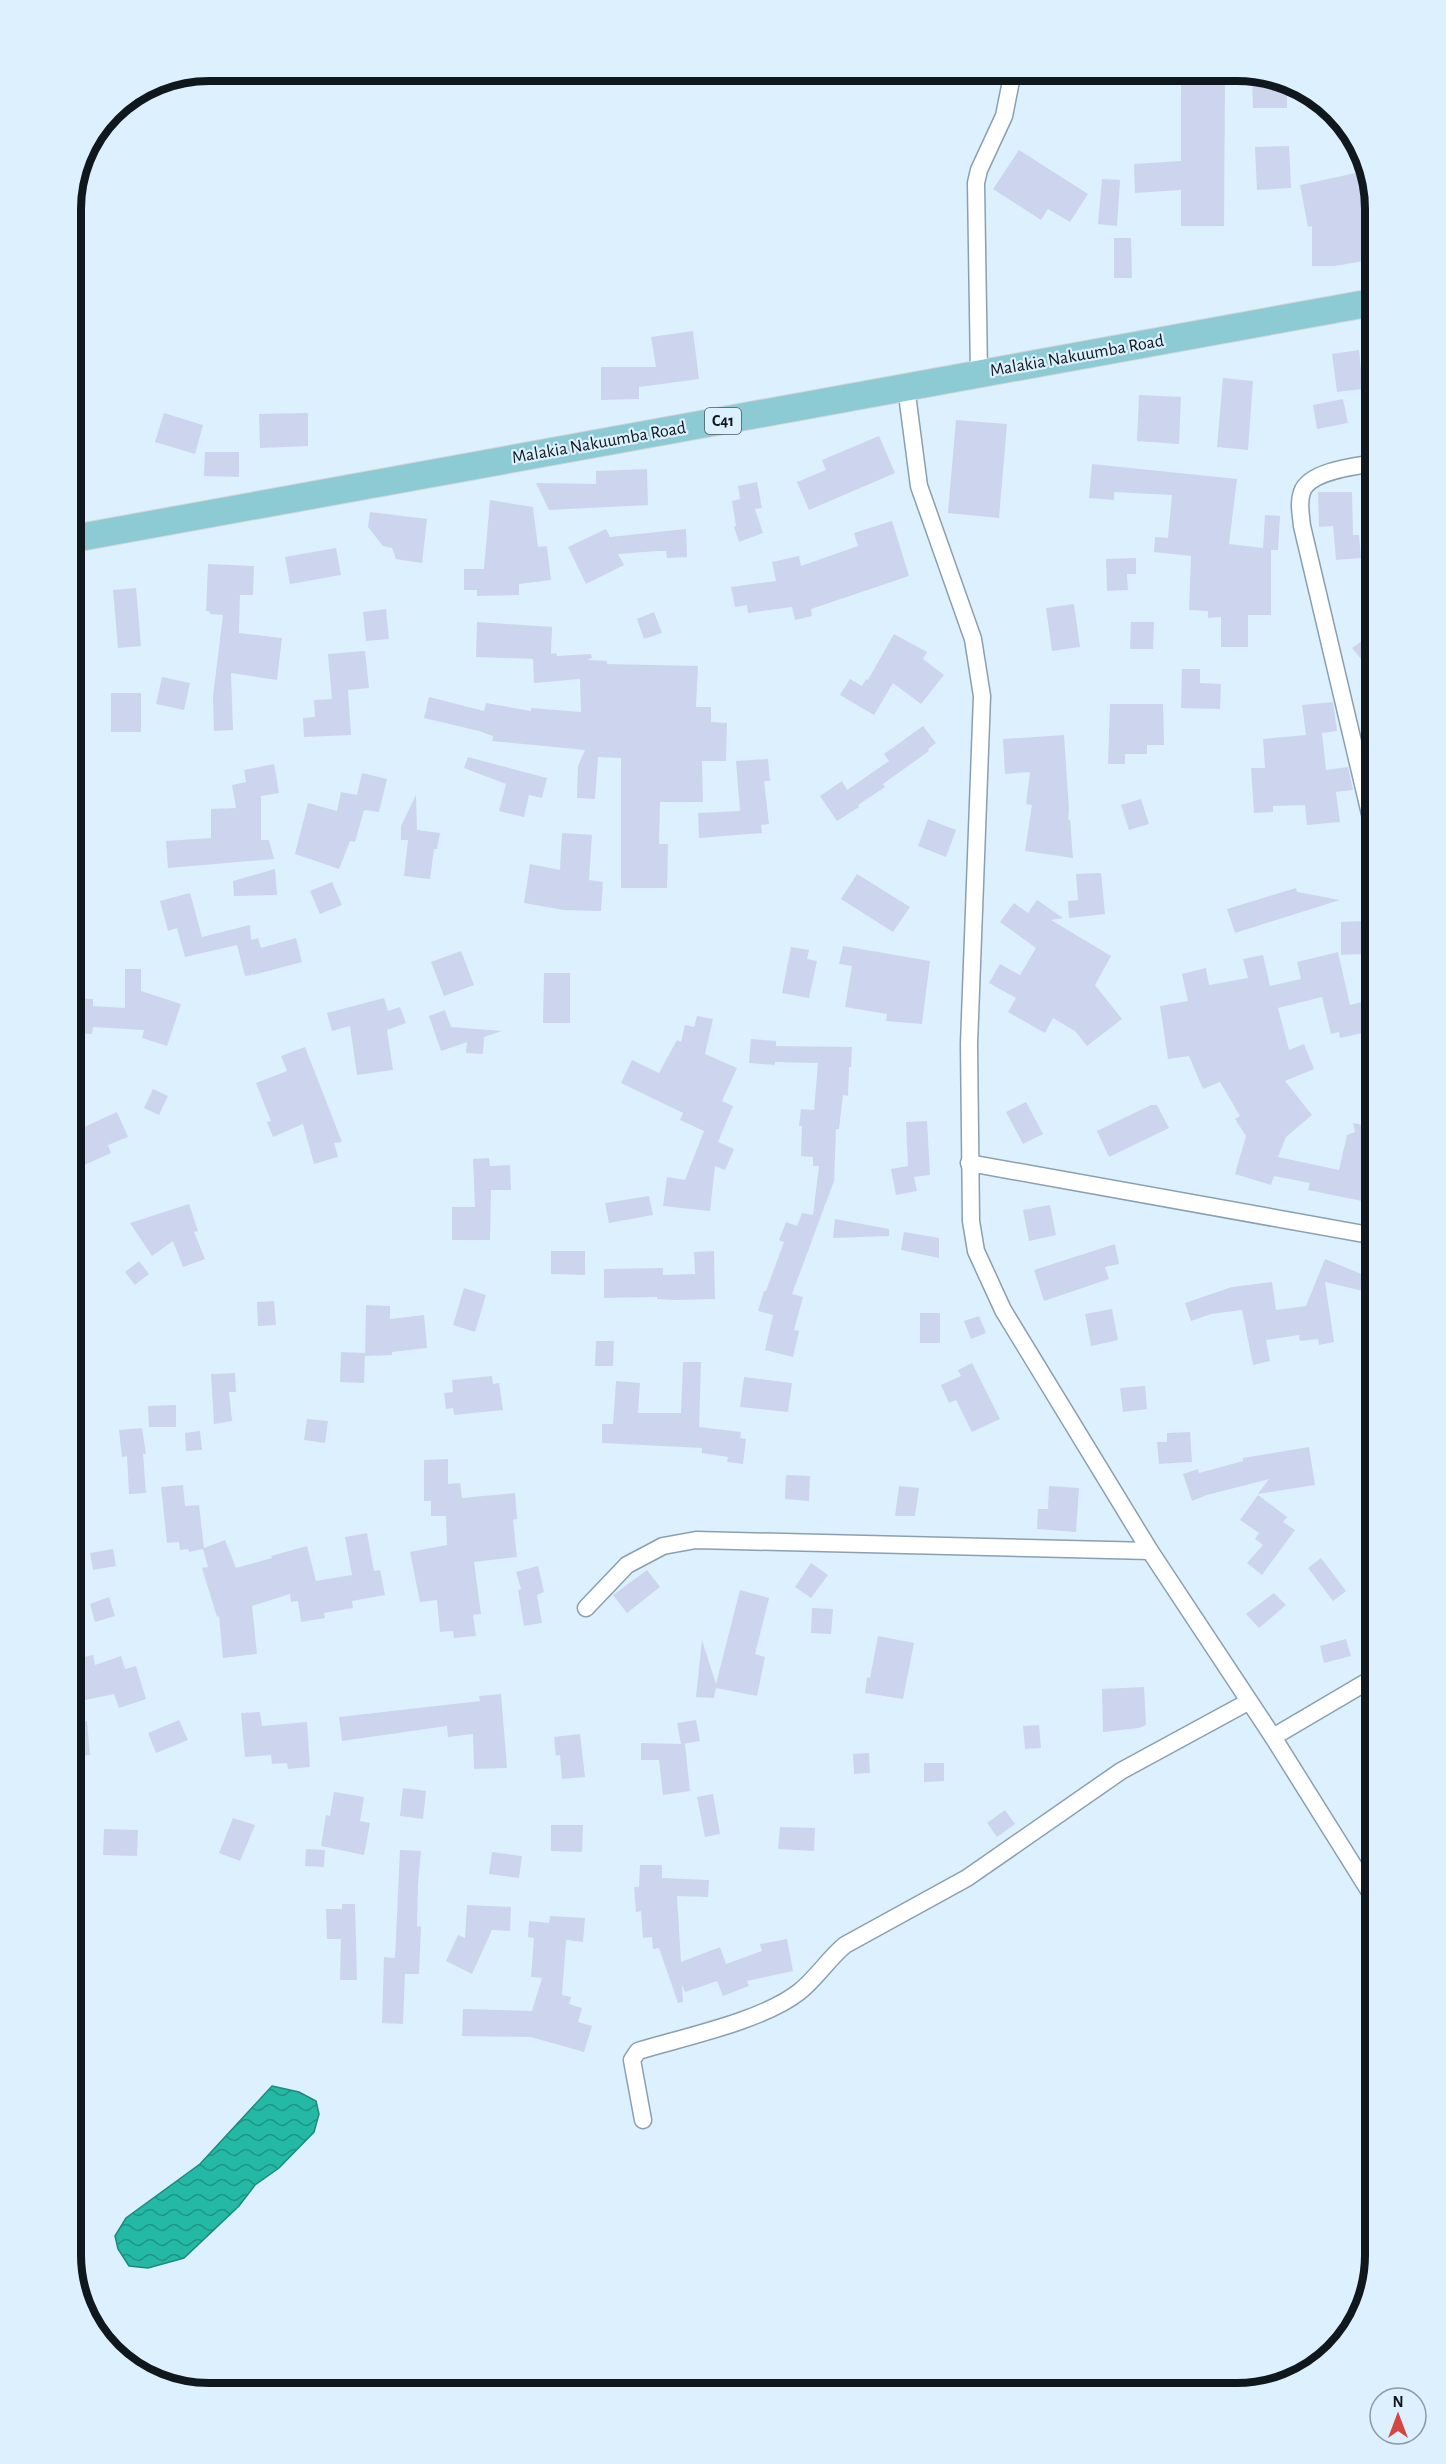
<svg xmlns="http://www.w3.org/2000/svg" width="1446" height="2464" font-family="'Alegreya Sans',sans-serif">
<defs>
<pattern id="water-waves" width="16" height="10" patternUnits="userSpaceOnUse" patternTransform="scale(1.5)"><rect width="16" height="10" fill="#24b9a5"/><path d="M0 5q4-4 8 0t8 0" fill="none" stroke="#1e9586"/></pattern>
</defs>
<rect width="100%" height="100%" fill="#ddf0fe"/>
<!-- water -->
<path fill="url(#water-waves)" stroke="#1e897c" stroke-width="1.5" d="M272 2086 299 2092 316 2101 319 2114 314 2132 279 2168 255 2185 239 2206 184 2258 148 2268 129 2266 118 2249 115 2236 126 2218 200 2164Z"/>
<!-- building -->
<g fill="#ccd5ed">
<path d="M1181 71H1225L1224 226H1181V190L1135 193 1134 164 1181 161Z"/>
<path d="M1252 73 1287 85V108H1253Z"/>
<path d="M1289 146 1291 188 1257 190 1255 147Z"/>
<path d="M1019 150 1088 194 1070 222 1048 209 1041 220 993 189Z"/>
<path d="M1365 171 1376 221V259L1335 266H1312V226L1308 227 1300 185Z"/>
<path d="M1102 179 1120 180 1117 226 1098 224Z"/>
<path d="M1114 238H1131L1132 278H1114Z"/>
<path d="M693 331 699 379 639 387V399L601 400V367H656L651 337Z"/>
<path d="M1359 350 1363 389 1337 392 1332 354Z"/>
<path d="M1223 378 1253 381 1248 450 1217 447Z"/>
<path d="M1139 395 1181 397 1179 444 1137 441Z"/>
<path d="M1343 399 1348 423 1317 429 1313 405Z"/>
<path d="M164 413 203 425 195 454 155 442Z"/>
<path d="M308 413V446L260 448 259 414Z"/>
<path d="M956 420 1007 424 999 518 948 513Z"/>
<path d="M879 436 895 473 809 510 797 482 826 470 822 460Z"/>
<path d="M205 452H239V477L204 476Z"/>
<path d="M1092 464 1237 479 1229 544 1263 548 1265 515 1280 516 1278 550H1271V615H1248V647H1221V617L1208 618V611L1189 610 1191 556 1154 552 1155 537 1168 538 1172 495 1114 492V500L1089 498Z"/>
<path d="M647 469 648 505 549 510 536 483 596 484V471Z"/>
<path d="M757 482 762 508 755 509 763 533 739 542 734 527 736 526 732 501 740 499 738 486Z"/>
<path d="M1318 492H1352L1353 535H1359L1361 558 1336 560 1333 526 1319 527Z"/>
<path d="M490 500 533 507 538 547 547 546 551 580 519 584V595L477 596V590H464V569H484Z"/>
<path d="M370 512 427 519 422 563 396 559 392 548 383 546 368 527Z"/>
<path d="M892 521 909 576 811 609 812 616 795 620 792 607 748 613 747 605 735 607 731 587 776 581 772 562 799 556 801 566 858 546 854 533Z"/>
<path d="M606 529 610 537 686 529 687 557 667 558 666 551H657L618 554 624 565 586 584 568 547Z"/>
<path d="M336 548 341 575 290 584 285 557Z"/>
<path d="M1136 558V574H1127L1128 590 1107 591 1106 559Z"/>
<path d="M208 564 254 566 253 595H240L239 633 282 638 277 680 231 673 233 730 214 731 213 696 223 615 210 614 209 611H206Z"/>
<path d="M136 588 141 646 118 648 113 590Z"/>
<path d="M1074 604 1080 647 1052 651 1046 608Z"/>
<path d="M386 609 389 639 366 641 363 612Z"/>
<path d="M654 612 662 633 644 639 637 619Z"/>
<path d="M477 622 552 627 551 654 556 653 557 656 591 654 592 658 587 660 607 661V664L698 666 696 707H711V722L727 723 726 761H702L703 802H660L659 844H668L667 888H621V758L598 757 595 799 577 798 578 766 585 750 492 741 493 736 479 731 424 718 429 697 484 711 486 703 531 711V708L581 712 580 679 534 683 533 659 476 657Z"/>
<path d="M1131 622H1154L1153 649H1130Z"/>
<path d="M1376 631V693L1369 694 1361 659 1352 648Z"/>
<path d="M894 634 927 652 923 659 944 675 921 704 893 683 874 715 840 695 850 679 862 686 866 679 868 680Z"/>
<path d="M365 651 369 688 348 690 351 735 304 737 303 718 315 717 314 700 332 699 328 654Z"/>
<path d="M1182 669H1200V683L1221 684 1220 709 1181 708Z"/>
<path d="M162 677 190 683 184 710 156 704Z"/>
<rect x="111" y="693" width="30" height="39"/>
<path d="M1333 702 1337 731 1322 733 1326 770 1348 767 1353 790 1336 792 1340 822 1307 825 1305 805 1273 806V812L1254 813 1251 768H1265L1263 739 1306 735 1302 705Z"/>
<path d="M1110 704H1163L1164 745H1147V754H1125V764H1108Z"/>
<path d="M923 726 936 743 928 749 929 751 883 784 885 787 858 805 859 807 837 821 820 796 842 781 847 790 889 761 884 754Z"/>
<path d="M1064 735 1069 810 1068 820 1070 819 1073 858 1025 851 1032 805 1026 804 1030 772 1005 774 1003 739Z"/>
<path d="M468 757 547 778 542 798 529 795 524 817 499 811 506 784 464 768Z"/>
<path d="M768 759 770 781H764L769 824 761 825 762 833 699 838 698 813 740 811 736 761Z"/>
<path d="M274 764 279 793 261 796V840H269L274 859 168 868 166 841 211 838V809L236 808 232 785 246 782 244 770Z"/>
<path d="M362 773 387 779 379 812 364 810 355 842 350 841 339 869 295 854 308 803 337 811 341 792 357 795Z"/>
<path d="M416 795 417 830 440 833 437 849H434L430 879 404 876 408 840H401V826Z"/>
<path d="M1141 799 1149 824 1129 830 1121 805Z"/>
<path d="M928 819 956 830 946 857 918 846Z"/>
<path d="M562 833 592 835 589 880 603 882 601 911 564 910 524 903 530 864 560 870Z"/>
<path d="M275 869 277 895 234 896 233 881Z"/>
<path d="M1101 873 1105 914 1069 918 1068 901 1078 900 1076 874Z"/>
<path d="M857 874 910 907 893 932 841 899Z"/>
<path d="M332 882 342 905 320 914 310 891Z"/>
<path d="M1296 888 1297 892 1340 900 1235 933 1227 909Z"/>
<path d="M190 893 202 937 250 925 251 940 258 938 261 948 296 938 302 962 253 975 252 972V975L245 976 237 945 185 957 177 928 168 931 160 901Z"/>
<path d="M1037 900 1063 918 1051 920 1111 956 1095 985 1122 1019 1087 1046 1075 1031 1053 1018 1045 1033 1008 1012 1016 998 989 983 1000 964 1020 975 1036 948 1000 922 1014 903 1028 913Z"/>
<path d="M1364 921V954L1341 955V922Z"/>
<path d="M843 946 930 961 922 1024 886 1021 887 1014 845 1007 852 966 839 964Z"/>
<path d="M791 947 809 950 807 959 817 961 809 998 782 993Z"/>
<path d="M461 951 474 985 444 996 431 962Z"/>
<path d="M1338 952 1350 1005 1376 998V1030L1340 1038 1339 1032 1331 1034 1322 997 1278 1008 1289 1050 1304 1044 1314 1069 1285 1081 1312 1115 1286 1137 1278 1157 1339 1170 1347 1135 1355 1132 1353 1123 1376 1128V1170L1368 1168 1362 1201 1308 1190 1310 1183 1274 1176 1271 1185 1235 1174 1246 1136 1235 1119 1240 1116 1220 1082 1203 1089 1189 1056 1168 1059 1160 1006 1188 1001 1182 974 1206 968 1209 985 1248 978 1243 959 1263 955 1270 986 1301 979 1297 962Z"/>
<path d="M125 969H141V991L181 1004 167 1046 142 1038 144 1030 93 1027 92 1034 71 1033V998L93 999V1006L125 1008Z"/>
<path d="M544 973H570V1023H543Z"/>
<path d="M384 998 388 1011 400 1007 406 1023 387 1030 393 1070 357 1075 350 1026 332 1031 327 1013Z"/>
<path d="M445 1010 451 1027 502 1031 484 1037 483 1054 466 1053 467 1042 441 1051 429 1016Z"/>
<path d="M697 1016 713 1019 705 1054 737 1068 722 1101 733 1106 718 1142 734 1149 725 1170 715 1166 710 1211 663 1206 667 1177 685 1180 704 1131 680 1120 683 1113 621 1083 632 1060 659 1073 677 1040 681 1042 685 1025 694 1027Z"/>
<path d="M751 1039 776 1041V1046L852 1047 851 1067H849L848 1096 843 1095 839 1129H836L834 1181 792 1294 803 1297 794 1330 799 1331 793 1357 765 1350 773 1315 758 1311 764 1291H766L784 1242 779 1240 786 1222 797 1226 802 1213 813 1215 819 1166H813V1157L801 1156 802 1126H799L801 1109 814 1110 818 1063 775 1062V1065L749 1063Z"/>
<path d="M305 1047 342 1142 334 1143 338 1157 314 1164 303 1124 273 1137 267 1122 271 1121 256 1083 287 1071 281 1056Z"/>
<path d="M153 1089 168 1096 159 1115 144 1108Z"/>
<path d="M1026 1102 1043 1134 1023 1144 1006 1112Z"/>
<path d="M1151 1105H1157L1169 1128 1109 1157 1097 1131Z"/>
<path d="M117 1112 128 1137 108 1145 111 1153 71 1171V1133Z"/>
<path d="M927 1121 930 1175 914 1177 917 1191 896 1195 891 1169 908 1166 906 1122Z"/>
<path d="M489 1158 490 1166 510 1165 511 1190H491L490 1240H452V1207H475L473 1159Z"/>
<path d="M649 1196 653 1215 609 1223 605 1203Z"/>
<path d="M189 1204 198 1231 194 1232 205 1259 183 1267 173 1241 152 1256 130 1223Z"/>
<path d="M1050 1205 1056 1235 1029 1241 1023 1210Z"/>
<path d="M835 1219 889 1229V1236L833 1238Z"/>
<path d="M904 1232 939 1238V1258L901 1250Z"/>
<path d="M1115 1244 1119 1264 1105 1267 1109 1279 1044 1301 1034 1270Z"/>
<path d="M551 1251H585V1275L551 1274Z"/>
<path d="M714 1251 715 1299 677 1300 657 1299V1297L604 1298V1269L663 1268V1275L695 1274 694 1252Z"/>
<path d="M1325 1259 1376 1280V1294L1325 1282 1334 1342 1319 1345 1318 1339 1300 1341 1299 1335 1266 1340 1270 1361 1253 1365 1242 1310 1211 1314 1191 1321 1185 1303 1232 1287 1272 1282 1276 1310 1306 1306Z"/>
<path d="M139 1261 149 1274 135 1285 125 1272Z"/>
<path d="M464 1288 486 1295 475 1332 453 1325Z"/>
<path d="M274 1301 276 1325 258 1326 257 1302Z"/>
<path d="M366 1305 390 1306V1319L424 1315 427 1348 392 1352V1355L365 1356Z"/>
<path d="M1112 1309 1118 1340 1091 1346 1085 1314Z"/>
<rect x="920" y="1313" width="20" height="30"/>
<path d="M979 1316 986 1333 971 1339 964 1321Z"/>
<path d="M596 1341H614L613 1366H595Z"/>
<path d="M341 1352 365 1353 364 1383 340 1382Z"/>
<path d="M683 1362H701L699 1427 741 1432 740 1438 746 1439 743 1464 727 1462 728 1457 702 1453V1448L602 1443V1424H613L616 1381 640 1383 638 1413H681Z"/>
<path d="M972 1363 1000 1419 972 1432 956 1400 949 1403 941 1385 961 1376 958 1370Z"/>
<path d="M235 1373 236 1392H229L232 1421 214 1424 211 1374Z"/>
<path d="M492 1376 493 1384 499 1383 503 1410 454 1415 453 1408 446 1409 444 1393 453 1392 452 1380Z"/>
<path d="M744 1377 792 1383 788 1412 740 1407Z"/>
<path d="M1145 1386 1147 1409 1123 1412 1120 1388Z"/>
<path d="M176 1405V1427H149L148 1406Z"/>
<path d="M307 1419 328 1421 325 1443 304 1440Z"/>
<path d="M142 1428 146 1454H143L146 1493 129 1494 127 1456 122 1457 119 1430Z"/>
<path d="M200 1431 202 1450 186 1451 185 1433Z"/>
<path d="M1190 1432 1192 1462 1159 1464 1157 1442H1167V1433Z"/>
<path d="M1309 1447 1315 1485 1258 1494 1269 1479 1207 1495 1192 1501 1183 1474 1198 1469 1199 1473 1243 1461V1458Z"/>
<path d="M448 1459V1484L460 1483 462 1498 515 1493 517 1519 513 1520 517 1557 474 1562 481 1614 473 1615 476 1636 454 1638 453 1631 440 1632 437 1600 420 1602 410 1552 447 1545 446 1516H431V1501H424V1460Z"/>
<path d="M786 1475 810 1476 809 1501 785 1499Z"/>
<path d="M183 1485 185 1506 199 1505 204 1548 225 1540 236 1568 272 1558 271 1556 307 1546 316 1581 352 1575 345 1537 367 1533 374 1571 380 1570 385 1595 352 1601 353 1608 324 1613 325 1618 301 1622 298 1601 291 1602 290 1594 252 1606 257 1654 223 1658 219 1616 217 1617 202 1568 208 1567 203 1549 189 1552 188 1549 180 1550 179 1542 167 1543 161 1487Z"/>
<path d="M899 1486 919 1488 915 1516H895Z"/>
<path d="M1049 1486 1079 1488 1076 1532 1037 1529 1038 1509H1048Z"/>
<path d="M1258 1495 1287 1517 1283 1522 1295 1530 1262 1575 1247 1563 1263 1545 1255 1539 1259 1533 1240 1520Z"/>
<path d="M113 1549 116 1566 93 1570 90 1553Z"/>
<path d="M1321 1558 1346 1591 1333 1601 1308 1568Z"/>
<path d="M811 1563 828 1575 811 1598 795 1587Z"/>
<path d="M538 1566 544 1592 537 1595 542 1623 524 1626 518 1590 521 1589 516 1572Z"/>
<path d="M647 1570 660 1587 627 1613 613 1595Z"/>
<path d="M740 1590 769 1598 755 1654 765 1657 757 1696 716 1688 714 1698 696 1697 702 1640 716 1684Z"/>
<path d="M1274 1593 1286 1605 1259 1628 1246 1614Z"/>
<path d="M109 1597 115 1616 95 1622 90 1604Z"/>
<path d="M812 1608 833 1609 831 1634 811 1633Z"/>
<path d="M878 1636 914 1643 903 1699 865 1693 867 1677 870 1678Z"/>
<path d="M1346 1639 1351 1656 1324 1663 1320 1646Z"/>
<path d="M93 1655 95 1665 121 1656 125 1669 136 1666 146 1699 119 1708 114 1694 71 1703V1660Z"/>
<path d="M1144 1687 1146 1725 1139 1728 1103 1732 1102 1689Z"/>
<path d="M501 1694 507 1768 474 1769 473 1734 448 1737 447 1726 342 1741 339 1717 480 1701 479 1696Z"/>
<path d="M260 1712 262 1726 307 1722 310 1767 288 1769 287 1763 272 1764 271 1755 245 1757 241 1713Z"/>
<path d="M179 1720 188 1740 156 1753 148 1733Z"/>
<path d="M696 1720 700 1741 683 1744H685L690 1791 663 1795 659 1760H641V1743L681 1744 677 1723Z"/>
<path d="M87 1721 90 1755 71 1757V1722Z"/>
<path d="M1039 1725 1041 1748 1025 1749 1023 1726Z"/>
<path d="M580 1734 585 1777 562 1779 560 1755 556 1756 554 1737Z"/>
<path d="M869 1753 870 1773 854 1774 853 1754Z"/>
<path d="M924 1763H944V1781L924 1782Z"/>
<path d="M403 1788 426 1791 423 1819 400 1816Z"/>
<path d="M334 1792 364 1797 360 1821 370 1823 364 1855 321 1846 326 1815 330 1816Z"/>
<path d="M713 1794 720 1834 705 1837 697 1797Z"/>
<path d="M1005 1810 1015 1824 997 1837 987 1823Z"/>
<path d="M233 1818 255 1825 240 1861 219 1853Z"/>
<path d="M551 1825H583L582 1852 551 1851Z"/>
<path d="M780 1827 815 1828 814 1851 778 1849Z"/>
<path d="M104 1829 138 1830 137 1856 103 1855Z"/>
<path d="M306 1849 325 1850 324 1867 305 1866Z"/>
<path d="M400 1850 421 1851 418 1884 417 1926 421 1927 419 1974H405L403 2024 382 2023 384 1957 395 1958Z"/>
<path d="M492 1852 522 1856 519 1878 489 1874Z"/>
<path d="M640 1865H662V1878L709 1880 708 1897 677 1896 681 1962 720 1947 726 1964 762 1951 760 1944 787 1939 793 1971 747 1981 749 1986 723 1996 717 1981 685 1992 682 1985 683 2002 678 2003 659 1948 653 1949 652 1937 643 1938 641 1911 636 1912 634 1887H639Z"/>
<path d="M342 1904H355L357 1980H340L341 1939H327L326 1909H342Z"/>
<path d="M467 1905 511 1907 510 1931 492 1930 472 1974 446 1961 458 1935 465 1938Z"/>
<path d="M550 1916 585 1918 583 1942 566 1940 562 1995 571 1997 569 2004 582 2008 578 2022 592 2026 584 2052 531 2037 462 2036 463 2009 532 2011 542 1978 531 1977 534 1938 528 1937 529 1921 549 1923Z"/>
</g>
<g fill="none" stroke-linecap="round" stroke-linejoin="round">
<defs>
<g id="street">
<path d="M979 374 976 183 979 170 1004 116 1013 71"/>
<path d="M906 387 919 486 973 639 982 696 969 1044 971 1221 976 1251 1003 1310 1150 1551 1273 1737 1375 1900"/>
<path d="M1375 835 1302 526C1301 514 1298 503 1302 492 1309 471 1356 466 1375 463"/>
<path d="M969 1163 1375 1236"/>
<path d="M586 1608 627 1565 663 1546 696 1540 1150 1551"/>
<path d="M1273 1737 1375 1677"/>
<path d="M643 2120 632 2060 638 2051C684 2037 762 2021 799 1992 816 1979 828 1959 845 1945L967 1878 1121 1771 1248 1702"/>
</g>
<path id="primary" d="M71 539 1375 302"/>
</defs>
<!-- street casing -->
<use href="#street" stroke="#8aa0b0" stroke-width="19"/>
<!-- primary casing -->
<use href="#primary" stroke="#d4d5d6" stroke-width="29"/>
<!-- street -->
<use href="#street" stroke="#fff" stroke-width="16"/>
<!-- primary -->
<use href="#primary" stroke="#8ccad4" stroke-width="27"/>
</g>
<g text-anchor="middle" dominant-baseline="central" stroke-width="4.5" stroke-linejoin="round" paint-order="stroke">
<!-- shield labels -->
<rect fill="#ddf0fe" stroke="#4e5961" stroke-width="1.5" x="705" y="408" width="36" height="26" rx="4.5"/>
<g font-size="16" font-weight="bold" fill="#10181e">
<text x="723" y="421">C41</text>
</g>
<!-- street labels -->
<g font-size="18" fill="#10181e" stroke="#ddf0fe">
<text transform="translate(1077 356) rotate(-10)">Malakia Nakuumba Road</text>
<text transform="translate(599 443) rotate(-10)">Malakia Nakuumba Road</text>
</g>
</g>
<!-- crop -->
<path d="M0 0H1446V2464H0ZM209 81H1237A128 128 0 0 1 1365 209V2255A128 128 0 0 1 1237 2383H209A128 128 0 0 1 81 2255V209A128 128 0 0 1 209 81Z" fill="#ddf0fe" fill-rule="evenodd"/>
<path fill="none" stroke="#10181e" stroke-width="8" d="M209 81H1237A128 128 0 0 1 1365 209V2255A128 128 0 0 1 1237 2383H209A128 128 0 0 1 81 2255V209A128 128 0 0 1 209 81Z"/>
<!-- north arrow -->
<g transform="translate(1398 2416)"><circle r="28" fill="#ddf0fe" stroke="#8b9aa4" stroke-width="1.5"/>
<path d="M0-4.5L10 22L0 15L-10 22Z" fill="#d54643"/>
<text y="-9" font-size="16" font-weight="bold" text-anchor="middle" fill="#10181e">N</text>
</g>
</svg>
